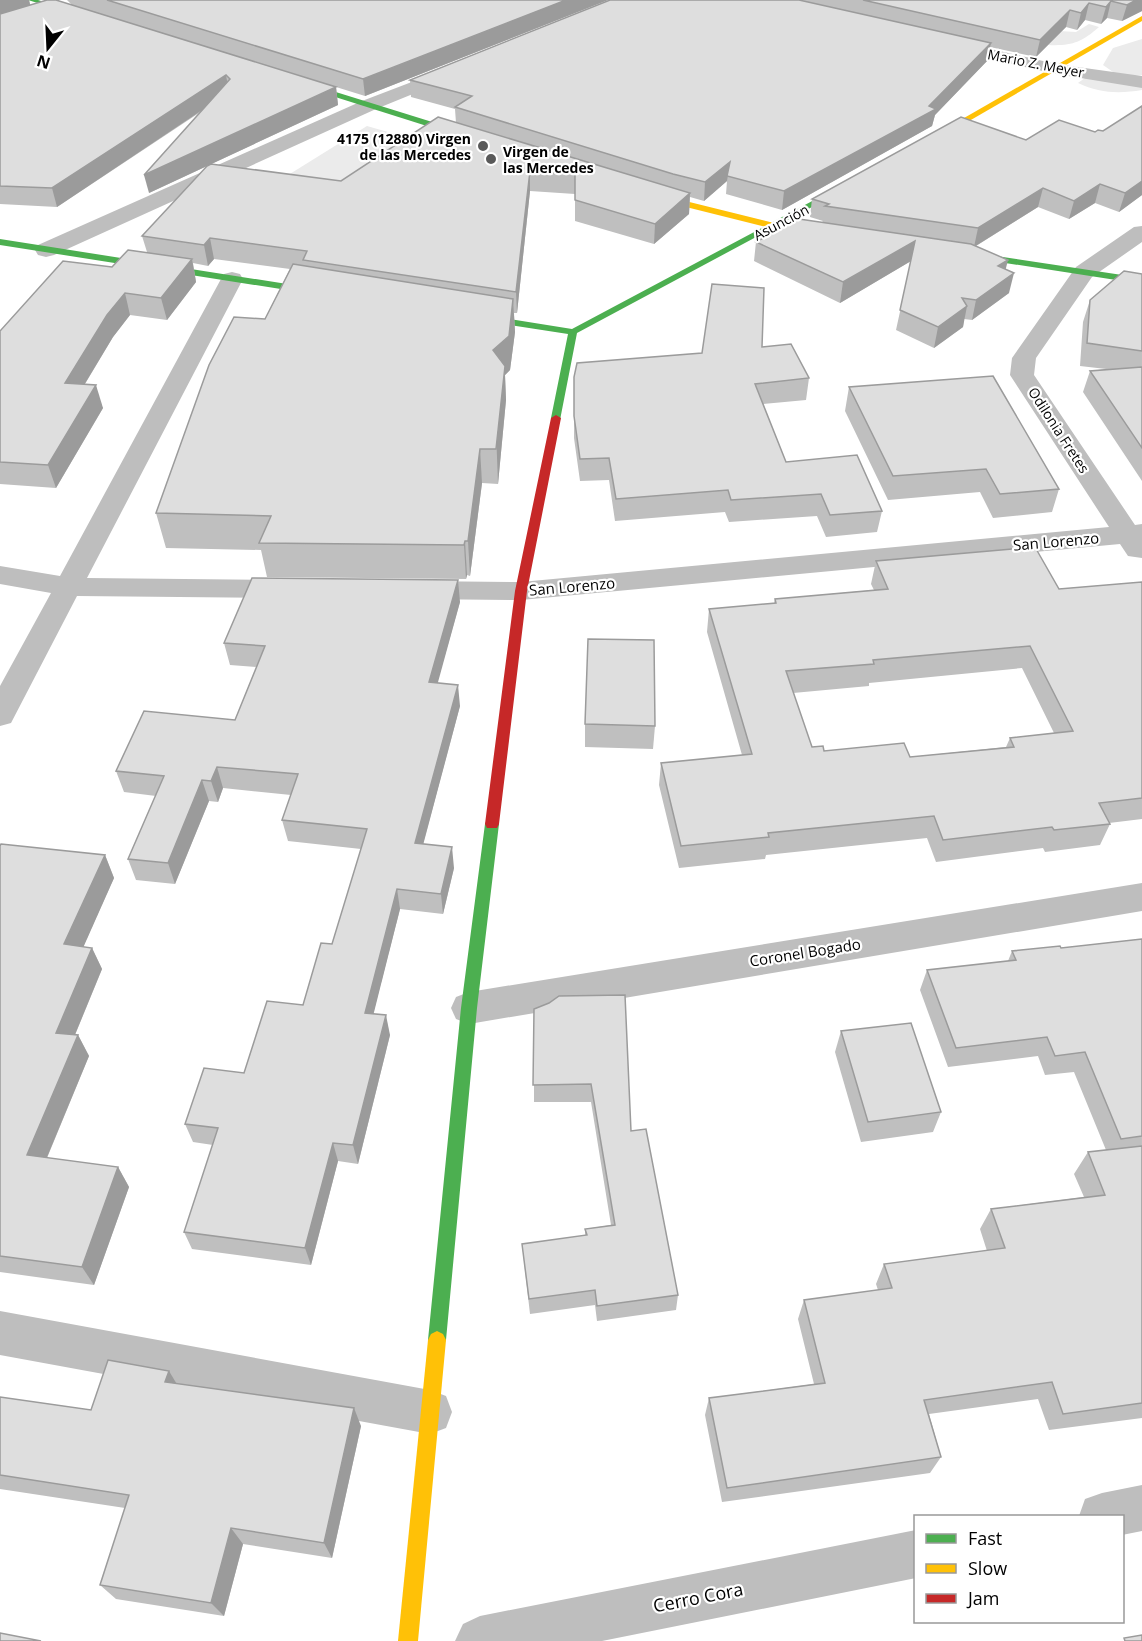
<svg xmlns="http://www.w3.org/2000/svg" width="1142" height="1641" font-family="'Open Sans',sans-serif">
<rect width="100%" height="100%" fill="#fff"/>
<!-- green -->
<g fill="#ebebeb">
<path d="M1089 24 1099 27C1081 43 1071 46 1048 45L1059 31 1076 32Z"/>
<path d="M1142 39V75L1131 76 1142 83V90C1119 94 1099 93 1078 83L1089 75 1116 74 1103 65 1113 48Z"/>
<path d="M367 126 426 143 346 196 285 177Z"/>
</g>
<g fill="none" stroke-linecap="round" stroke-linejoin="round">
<!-- street -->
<g fill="#bebebe" fill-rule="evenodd">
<path d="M947 39 1056 64 1142 76V88L1056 74 941 48 938 44 941 40Z"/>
<path d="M451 67 457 68 460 72 457 76 376 109 54 255 46 257 38 255 35 250 38 245 362 101Z"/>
<path d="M1142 226V242L1092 277 1036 358 1034 375 1135 525 1142 524V558L1128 556 1120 544 521 600 415 599 405 597 401 590 405 583 415 581 521 582 1109 527 1010 375 1012 358 1076 267 1134 227Z"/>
<path d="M232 272 240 274 243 279 87 578 294 580 304 582 308 589 304 596 294 598 77 596 11 723 0 726V686L51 593 0 584V566L60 576 221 279 224 274Z"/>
<path d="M1142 883V911L469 1024 456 1019 451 1008 456 997 469 992Z"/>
<path d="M0 1311 430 1390 446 1396 452 1412 446 1428 430 1434 0 1355Z"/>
<path d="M1142 1485V1531L1122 1535V1516H1079L1085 1499 1102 1493Z"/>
<path d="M916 1530V1578L602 1641H455L463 1624 480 1616Z"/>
</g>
<!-- fast -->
<g fill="#4caf50" fill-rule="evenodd">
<path d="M28 0H38L84 15 79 16Z"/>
<path d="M294 79 474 135 475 137 468 139 291 83V79Z"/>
<path d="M848 182 855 184 577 333 560 420 556 421 551 418 568 334 471 319 466 316 471 313 572 329Z"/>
<path d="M0 239 325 290 330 293 325 296 0 245Z"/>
<path d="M963 251 1142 278V284L960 256 959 254Z"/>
<path d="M492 819 497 820 499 824 477 1008 446 1340 443 1346 437 1349 431 1346 428 1340 461 1008 485 824 487 820Z"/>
</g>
<!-- slow -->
<g fill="#ffc107" fill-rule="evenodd">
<path d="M1142 16V21L931 143 924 141Z"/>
<path d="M645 191 774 223 826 231 830 234 826 237 774 229 642 196V192Z"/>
<path d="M437 1331 443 1334 446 1340 418 1641H398L428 1340 431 1334Z"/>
</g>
<!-- jam -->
<path fill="#c62828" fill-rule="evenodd" d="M556 415 561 418 527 591 499 824 497 828H487L485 824 515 591 551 418Z"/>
</g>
<!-- wall -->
<g fill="#bfbfbf" fill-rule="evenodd">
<path d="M0 0H29L30 5 71 4 67 0H608L365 96 336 87 338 105 149 193 202 111 57 207 0 204Z"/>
<path d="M610 0H1142V11L1122 21 1107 18 1101 24 1085 20 1077 30 1066 27 1036 57 990 47 987 61 935 115 932 126 782 210 726 194 727 181 704 201 690 197 689 214 654 244 575 221V194L530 191 517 313H514L515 332 510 370 505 375 506 400 498 484 482 483 470 576 467 575 466 579 267 577 261 550 166 548 156 513 265 319 290 269 214 259 208 266 193 263 196 282 167 320 130 315 113 337 85 384 103 408 56 488 0 484V331L112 267 147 252 142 236 341 181 456 123 455 109 411 97 410 80Z"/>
<path d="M1103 131 1142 195 1119 212 1095 203 1069 219 1038 207 976 246 1006 269 1009 293 972 320 964 319 963 327 934 348 896 330 911 261 840 303 754 261 756 242 822 222 823 221 810 217 812 199 1026 140Z"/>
<path d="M1142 274V481L1083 392 1090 371 1106 369 1080 366 1083 322 1090 300Z"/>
<path d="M762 347 809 378 806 400 763 404 786 462 882 511 877 532 826 537 817 516 729 522 725 512 615 521 609 480 580 481 574 438V377L702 353Z"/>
<path d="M849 387 1059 489 1052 512 993 518 980 492 888 500 845 411Z"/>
<path d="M876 561 1059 589 1142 582V819L1109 823 1110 824 1100 845 1045 852 1043 848 936 862 927 838 766 855 765 859 679 868 659 785 661 763 742 755 707 632 709 609 774 603 775 599 874 590 871 584ZM1022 668 1054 733 1010 738 1006 747 910 757 824 751 812 747 793 693 869 686V683Z"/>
<path d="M460 602 437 683 460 706 423 844 454 868 443 914 400 909 373 1014 390 1035 358 1164 338 1161 311 1265 192 1249 184 1232 213 1145 193 1142 185 1124 244 1073 303 1005 332 944 361 849 288 841 282 820 291 795 223 788 218 802 209 801 175 884 136 880 128 859 156 796 124 792 116 771 235 720 257 667 230 665 224 643Z"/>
<path d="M585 724 655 726 653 749 585 747Z"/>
<path d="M0 846 105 855 114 878 83 947 92 948 102 969 75 1035H78L89 1056 47 1158 118 1167 129 1187 94 1285 0 1272Z"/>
<path d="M1142 939V1418L1049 1430 1038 1399 929 1414 941 1457 930 1473 722 1502 705 1415 709 1398 814 1384 798 1319 804 1300 878 1290 876 1284 884 1264 987 1251 980 1229 991 1209 1084 1197 1074 1174 1088 1152 1106 1150 1074 1072 1045 1075 1038 1056 948 1067 920 990 927 970 1008 961 1012 951 1061 948Z"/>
<path d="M534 1009 631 1131 678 1295 676 1310 597 1321 595 1305 530 1314 522 1244 585 1236V1229L611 1225 591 1102H534Z"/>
<path d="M841 1031 941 1112 933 1132 861 1142 835 1052Z"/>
<path d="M176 1383 361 1426 332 1558 243 1544 224 1616 116 1599 100 1585 125 1508 0 1489V1397L91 1410Z"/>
</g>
<!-- shaded-wall -->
<g fill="#9b9b9b">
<path d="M0 0H29L31 8 0 18Z"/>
<path d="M566 0H608L365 96 363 79Z"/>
<path d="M1136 0H1142V11L1122 21 1127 5Z"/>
<path d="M1111 1 1107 18 1101 24 1106 7Z"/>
<path d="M1089 3 1085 20 1077 30 1081 13Z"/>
<path d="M1070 10 1066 27 1036 57 1040 40Z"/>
<path d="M991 43 987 61 935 115 932 126 782 210 784 191 929 106Z"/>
<path d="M226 75 229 92 57 207 52 188Z"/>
<path d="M336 87 338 105 149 193 144 175Z"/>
<path d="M730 162 727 181 704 201 705 182Z"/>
<path d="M530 171V191L517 313 516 292Z"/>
<path d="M1142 181V195L1119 212 1125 193Z"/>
<path d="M1100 184 1095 203 1069 219 1074 201Z"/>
<path d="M1043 188 1038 207 974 247 978 228Z"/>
<path d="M690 193 689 214 654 244 655 224Z"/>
<path d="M210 238 214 259 208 266 204 245Z"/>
<path d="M915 241 911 261 840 303 843 282Z"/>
<path d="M192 259 196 282 167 320 161 298Z"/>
<path d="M1008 260 1003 280 998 266Z"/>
<path d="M1014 273 1009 293 972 320 976 300Z"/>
<path d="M125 293 130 315 113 337 72 405 65 383 107 315Z"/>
<path d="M513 299 515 332 510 370 505 375 506 400 498 484 493 350Z"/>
<path d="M967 306 963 327 934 348 938 327Z"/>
<path d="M96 385 103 408 56 488 48 465Z"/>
<path d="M480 449 482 483 470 576 468 541Z"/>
<path d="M465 541 467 575 466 579 464 545Z"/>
<path d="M458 580 460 602 432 704 429 682Z"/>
<path d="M458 685 460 706 418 864 415 843Z"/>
<path d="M217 767 223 788 218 802 211 781Z"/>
<path d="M202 780 209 801 175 884 168 863Z"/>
<path d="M452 847 454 868 443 914 441 894Z"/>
<path d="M105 855 114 878 75 966 64 944Z"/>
<path d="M397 889 400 909 369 1032 365 1013Z"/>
<path d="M92 948 102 969 67 1054 56 1033Z"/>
<path d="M386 1015 390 1035 358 1164 353 1145Z"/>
<path d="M78 1035 89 1056 40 1174 27 1155Z"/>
<path d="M333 1143 338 1161 311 1265 305 1248Z"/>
<path d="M118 1167 129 1187 94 1285 82 1267Z"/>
<path d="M169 1371 181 1391 165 1382Z"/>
<path d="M354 1408 361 1426 332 1558 324 1543Z"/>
<path d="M231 1528 243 1544 224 1616 211 1603Z"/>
</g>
<!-- building -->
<g fill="#dedede" stroke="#9b9b9b" stroke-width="1.5" fill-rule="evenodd">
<path d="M47 0H56L336 87 144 175 230 79 226 75 52 188 0 186V14Z"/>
<path d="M107 0H566L363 79Z"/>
<path d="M610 0H799L991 43 929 106 936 109 784 191 727 176 730 162 705 182 673 174 455 107 472 96 410 80Z"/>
<path d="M863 0H1136L1127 5 1111 1 1106 7 1089 3 1081 13 1070 10 1040 40Z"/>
<path d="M1142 106V181L1125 193 1100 184 1074 201 1043 188 978 228 825 206 829 204 812 199 961 117 1026 140 1059 120 1095 132 1098 130 1103 131Z"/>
<path d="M438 117 690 193 655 224 575 200V174L530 171 516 292 303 260 307 251 210 238 204 245 142 236 207 166 211 164 341 181Z"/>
<path d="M799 219 971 244 1008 260 998 266 1014 273 976 300 962 298 967 306 938 327 900 310 915 241 843 282 756 242Z"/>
<path d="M128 250 192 259 161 298 125 293 107 315 65 383 96 385 48 465 0 462V331L63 261 112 267Z"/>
<path d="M293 264 513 299 509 336 493 350 505 366 496 449H480L468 541H465L464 545 259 543 271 516 156 513 209 365 234 317 265 319Z"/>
<path d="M1124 271 1142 274V351L1087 343 1090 300Z"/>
<path d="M712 284 764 288 762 347 791 344 809 378 755 384 786 462 857 455 882 511 830 515 821 494 731 500 728 490 616 499 609 458 580 459 574 416V377L577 363 702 353Z"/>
<path d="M1142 367V448L1090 371Z"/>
<path d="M993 376 1059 489 1000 494 986 469 893 476 849 387Z"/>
<path d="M1035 547 1059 589 1142 582V798L1099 803 1110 824 1054 830 1052 827 943 840 934 816 768 833 769 837 681 846 661 763 752 754 709 609 776 603 775 599 888 589 876 561ZM1030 646 1073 731 1010 738 1014 747 910 757 904 743 824 751 823 746 812 747 786 671 874 664 873 660Z"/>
<path d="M252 578 458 580 429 682 458 685 415 843 452 847 441 894 397 889 365 1013 386 1015 353 1145 333 1143 305 1248 184 1232 218 1128 185 1124 204 1068 244 1073 267 1001 303 1005 321 943 332 944 367 829 282 820 298 774 217 767 211 781 202 780 168 863 128 859 164 776 116 771 144 711 235 720 265 646 224 643Z"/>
<path d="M588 639 654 640 655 726 585 724Z"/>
<path d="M1 844 105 855 64 944 92 948 56 1033 78 1035 27 1155 118 1167 82 1267 0 1256V846Z"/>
<path d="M1142 939V1136L1121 1139 1085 1052 1055 1056 1047 1037 956 1048 927 970 1016 960 1012 951 1060 946 1061 948Z"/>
<path d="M625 995 631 1131 646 1129 678 1295 597 1306 595 1290 529 1299 522 1244 587 1235 585 1229 615 1225 591 1084 533 1085 534 1009 549 1003 559 996Z"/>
<path d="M911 1023 941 1112 868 1122 841 1031Z"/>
<path d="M1142 1146V1403L1063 1414 1052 1382 924 1400 941 1457 727 1488 709 1398 825 1383 804 1300 892 1288 884 1264 1005 1248 991 1209 1105 1195 1088 1152Z"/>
<path d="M108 1360 169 1371 165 1382 354 1408 324 1543 231 1528 211 1603 100 1585 129 1495 0 1475V1397L91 1410Z"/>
<path d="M0 1633 41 1641H0Z"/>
<path d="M1142 1635V1641H1125L1124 1638Z"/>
</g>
<!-- markers -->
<g fill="#595959" stroke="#fff" stroke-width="2">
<circle cx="483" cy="146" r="6"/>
<circle cx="491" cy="159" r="6"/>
</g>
<g text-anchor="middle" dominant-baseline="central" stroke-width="4.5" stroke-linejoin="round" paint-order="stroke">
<!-- far-street labels -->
<g font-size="14" fill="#000" stroke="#fff">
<text transform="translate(1036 63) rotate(11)">Mario Z. Meyer</text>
<text transform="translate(781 222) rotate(-28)">Asunción</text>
<text transform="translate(1059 430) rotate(57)">Odilonia Fretes</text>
</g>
<!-- far-poi labels -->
<g font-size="14" font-weight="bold" fill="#000" stroke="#fff" text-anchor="end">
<text x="471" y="138">4175 (12880) Virgen<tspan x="471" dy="16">de las Mercedes</tspan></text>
<text x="503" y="151" text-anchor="start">Virgen de<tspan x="503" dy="16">las Mercedes</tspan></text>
</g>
<!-- street labels -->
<g font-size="15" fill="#000" stroke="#fff">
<text transform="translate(1056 541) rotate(-5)">San Lorenzo</text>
<text transform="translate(572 586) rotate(-5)">San Lorenzo</text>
<text transform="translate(805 952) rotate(-9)">Coronel Bogado</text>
</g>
<!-- near-street labels -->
<g font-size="18" fill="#000" stroke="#fff">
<text transform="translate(698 1597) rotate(-11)">Cerro Cora</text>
</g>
</g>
<!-- legend -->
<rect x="914" y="1515" width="210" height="108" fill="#ffffff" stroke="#999999" stroke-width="1.5"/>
<rect x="926" y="1534" width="30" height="9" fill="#4caf50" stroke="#999999" stroke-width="1.5"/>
<text x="968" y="1545" font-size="18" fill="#000000">Fast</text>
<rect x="926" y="1564" width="30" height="9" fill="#ffc107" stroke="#999999" stroke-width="1.5"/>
<text x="968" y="1575" font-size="18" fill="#000000">Slow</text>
<rect x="926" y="1594" width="30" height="9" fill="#c62828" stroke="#999999" stroke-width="1.5"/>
<text x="968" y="1605" font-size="18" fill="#000000">Jam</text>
<!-- north arrow -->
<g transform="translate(48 48) rotate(198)" stroke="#ffffff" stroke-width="4.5" paint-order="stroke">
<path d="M0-4.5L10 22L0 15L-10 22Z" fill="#000000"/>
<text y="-9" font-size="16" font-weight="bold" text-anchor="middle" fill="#000000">N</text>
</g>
</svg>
